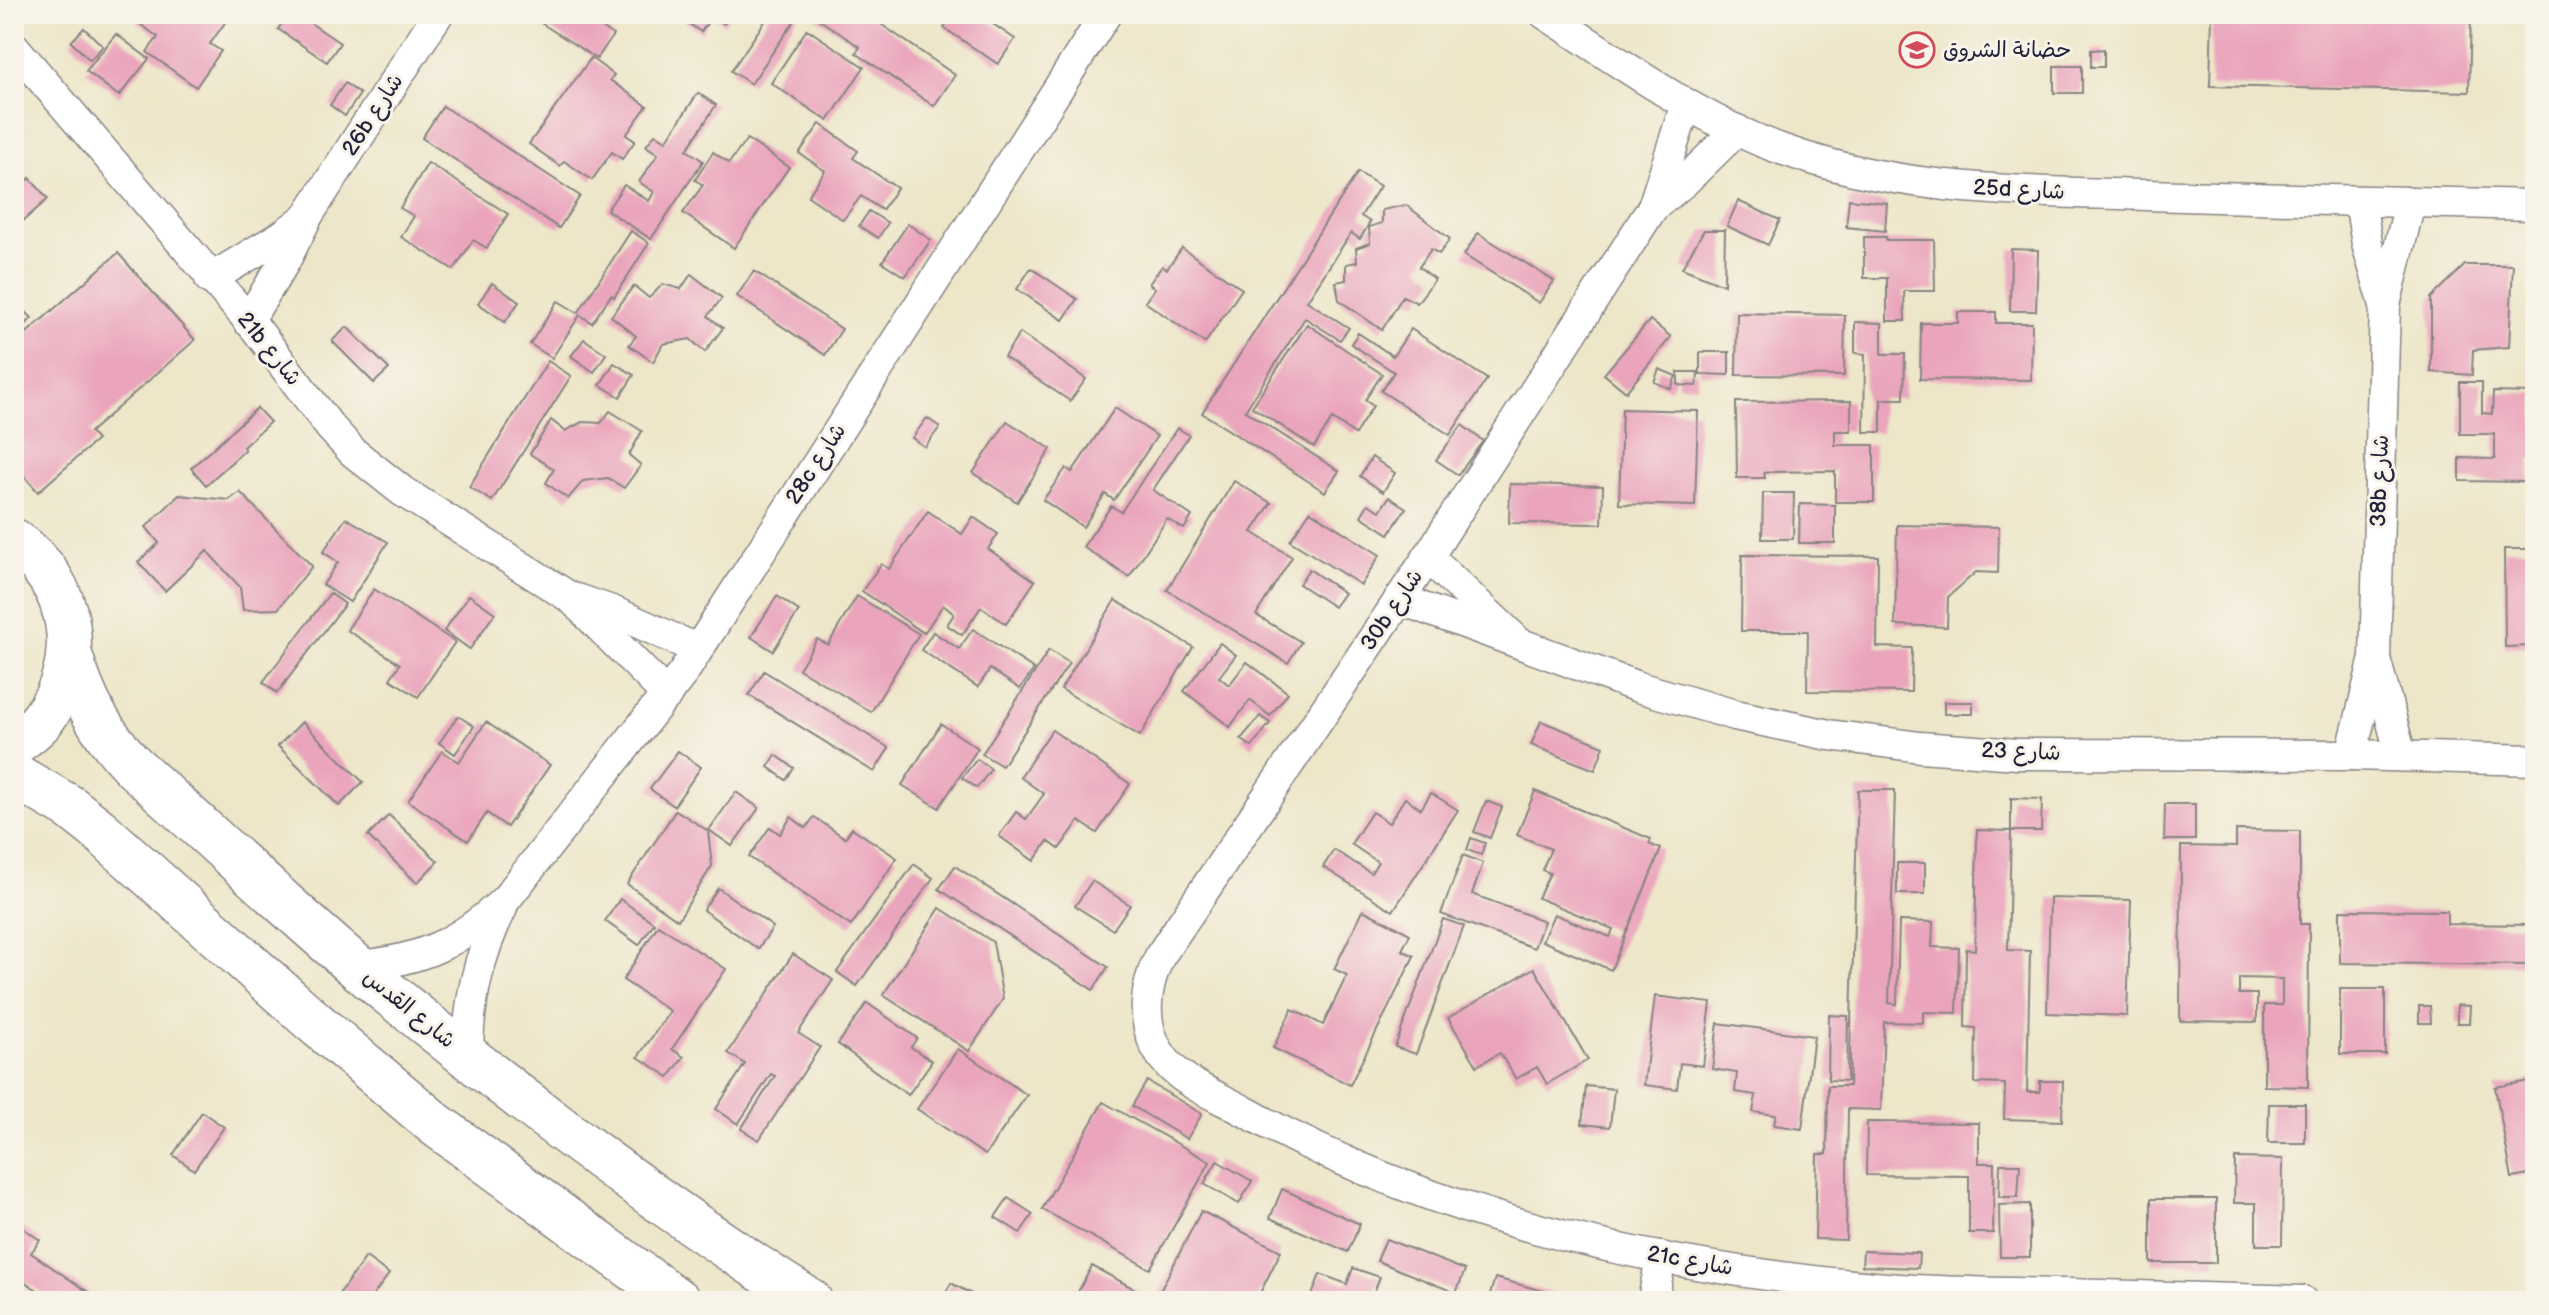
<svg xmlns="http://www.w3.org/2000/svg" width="2549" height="1315" font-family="'Balsamiq Sans','Playpen Sans Arabic',sans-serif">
<rect width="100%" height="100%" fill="#f7f3e8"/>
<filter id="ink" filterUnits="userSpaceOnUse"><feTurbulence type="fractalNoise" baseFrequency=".0125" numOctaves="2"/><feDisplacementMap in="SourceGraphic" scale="16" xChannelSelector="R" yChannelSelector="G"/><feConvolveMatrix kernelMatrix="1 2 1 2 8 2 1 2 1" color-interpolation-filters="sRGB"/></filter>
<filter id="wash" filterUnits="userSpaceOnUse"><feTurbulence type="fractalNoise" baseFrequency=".006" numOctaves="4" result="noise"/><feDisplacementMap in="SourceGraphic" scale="32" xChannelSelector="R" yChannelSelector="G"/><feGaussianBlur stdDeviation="1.8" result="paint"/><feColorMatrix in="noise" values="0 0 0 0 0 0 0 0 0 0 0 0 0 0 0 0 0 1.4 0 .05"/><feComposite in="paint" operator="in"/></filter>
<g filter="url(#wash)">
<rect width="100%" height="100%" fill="#ede6c9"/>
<g id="blocks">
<!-- building -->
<g fill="#eaa4bc">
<path d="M143 14H231L210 44 221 51 196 87 147 52 158 37 137 22Z"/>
<path d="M289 14H297L340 43 327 62 278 29Z"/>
<path d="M527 14H580L613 35 597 59Z"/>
<path d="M675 14H731L724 24 712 16 701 32Z"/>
<path d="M770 14H799L751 84 731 71Z"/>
<path d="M811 14H866L955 75 934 106 856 53 860 47Z"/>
<path d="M953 14H978L1015 39 998 64 944 28Z"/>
<path d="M2212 14H2471L2469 92 2210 86Z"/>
<path d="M84 28 103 46 90 60 71 42Z"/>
<path d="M807 29 864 67 828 121 771 83Z"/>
<path d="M116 34 149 59 119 96 86 71Z"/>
<path d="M2104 49V67H2091V50Z"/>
<path d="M591 58 614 75 610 80 647 106 626 135 635 141 622 159 612 152 592 180 564 161 560 166 529 144Z"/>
<rect x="2054" y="66" width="28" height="27"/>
<path d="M345 83 360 94 345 116 330 105Z"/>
<path d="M698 93 716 105 687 150 703 161 651 239 607 210 624 185 649 201 654 192 639 182 658 154 646 146 655 134 666 141Z"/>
<path d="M443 106 580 196 559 228 422 138Z"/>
<path d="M820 124 858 151 853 158 897 188 882 210 861 196 843 220 808 196 825 171 799 153Z"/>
<path d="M747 139 789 167 734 248 683 213 703 185 695 180 713 152 729 163Z"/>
<path d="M428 163 508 214 487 248 473 240 454 270 401 237 414 216 400 208Z"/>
<path d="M1358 172 1380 186 1361 216 1370 222 1360 239 1351 233 1307 301 1349 328 1340 340 1305 318 1245 411 1339 471 1325 492 1202 413Z"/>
<path d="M30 178 48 199 14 229V193Z"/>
<path d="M1849 199 1887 203 1885 231 1846 227Z"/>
<path d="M1738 201 1780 220 1768 245 1727 226Z"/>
<path d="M1406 205 1450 239 1439 254 1431 249 1419 267 1435 279 1417 303 1403 296 1382 330 1339 300 1336 282 1346 280V264L1357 262 1356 248 1370 243 1369 227 1382 223V210Z"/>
<path d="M869 211 888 223 878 238 859 226Z"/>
<path d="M908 224 931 240 905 277 882 262Z"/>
<path d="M1704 230H1725L1724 285 1682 268Z"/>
<path d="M631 231 649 243 614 297 611 295 592 323 580 315 552 358 530 344 558 301 578 313Z"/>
<path d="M1478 233 1554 281 1539 303 1464 255Z"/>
<path d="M1864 237H1886V240H1934L1935 291H1904L1905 321H1887V278H1864Z"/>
<path d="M1182 248 1242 289 1205 343 1145 302 1155 288 1149 284 1162 266 1167 269Z"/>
<path d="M2011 249 2038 250 2036 311H2010Z"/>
<path d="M118 253 195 340 90 432 97 440 38 492 14 464V344Z"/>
<path d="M2465 265H2513L2509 347 2473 350 2472 375 2431 372V298Z"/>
<path d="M1031 268 1077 299 1063 320 1017 289Z"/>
<path d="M754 271 842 329 825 355 737 296Z"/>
<path d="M691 274 722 298 708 316 723 328 705 352 690 339 663 344 653 362 629 345 636 336 611 316 634 286 649 298 663 284 681 289Z"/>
<path d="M492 283 519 302 505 322 478 303Z"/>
<path d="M14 300 32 318 14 337Z"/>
<path d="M1958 312H1996V323H2032L2031 380 1920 379 1921 323H1958Z"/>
<path d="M1737 313 1845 315 1844 376 1736 375Z"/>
<path d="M1650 320 1671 337 1626 392 1604 374Z"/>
<path d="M1855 322 1882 323V354H1905L1904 399H1881V432H1864L1865 354 1855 353Z"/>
<path d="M1307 324 1382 374 1365 400 1373 406 1355 434 1332 419 1314 447 1252 407Z"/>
<path d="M347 327 389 369 374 383 332 341Z"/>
<path d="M1411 329 1487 379 1450 435 1381 391 1394 372 1351 344 1358 333 1393 356Z"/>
<path d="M1020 333 1086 379 1070 401 1004 357Z"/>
<path d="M584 339 606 354 594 372 571 356Z"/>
<path d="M1700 352H1729V375L1700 374Z"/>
<path d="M548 361 571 376 492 501 469 487Z"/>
<path d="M614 363 634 375 620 397 600 385Z"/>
<path d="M1659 369 1676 376 1671 389 1654 382Z"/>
<path d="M1678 372H1698L1697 386 1678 385Z"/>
<path d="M2460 382H2482V413L2492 414 2493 392 2535 393V460H2530V482L2460 481V458L2495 459V434H2460Z"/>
<path d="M1851 401V431H1835V445H1874V502H1835V471L1764 472 1765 478H1737L1736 402Z"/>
<path d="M257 408 270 422 243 447 245 450 206 485 191 468Z"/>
<path d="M1115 408 1157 436 1114 500 1105 494 1083 527 1043 500 1066 468 1072 472Z"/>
<path d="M1622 409 1698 411 1695 506 1619 504Z"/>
<path d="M610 411 642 431 629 455 641 465 624 488 608 478 583 481 568 499 546 483 554 469 530 454 551 420 565 431 582 422 601 423Z"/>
<path d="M927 418 940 427 925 447 912 438Z"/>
<path d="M1007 421 1051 449 1017 502 973 473Z"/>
<path d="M1462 425 1483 441 1458 475 1436 460Z"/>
<path d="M1177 428 1189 435 1153 490 1192 516 1184 529 1167 519 1129 577 1083 547 1111 506 1121 512Z"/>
<path d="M1372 457 1395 473 1383 492 1360 476Z"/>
<path d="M1234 481 1271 503 1252 532 1292 557 1256 615 1301 642 1288 663 1167 590Z"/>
<path d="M1510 484 1603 486 1602 524 1509 523Z"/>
<path d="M240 492 312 566 278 609 243 610 240 587 207 551 165 591 138 562 159 543 146 527 179 495 229 500Z"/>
<path d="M1763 493H1794L1793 539H1762Z"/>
<path d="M1389 497 1406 508 1389 534 1361 516 1368 504 1380 511Z"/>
<path d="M1800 504 1835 505V543H1799Z"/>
<path d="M928 511 962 534 973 517 998 534 988 549 1035 581 1006 624 981 607 962 635 947 625 954 614 943 605 924 633 862 591 881 564 889 569Z"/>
<path d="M1310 511 1380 555 1361 585 1290 541Z"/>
<path d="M346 518 388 542 350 602 323 585 338 562 323 552Z"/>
<path d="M1897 525 1999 527 1998 573 1976 572 1948 597 1947 627 1895 625Z"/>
<path d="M2504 549H2535V646L2505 647Z"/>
<path d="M1742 555 1878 556 1877 647 1912 648 1911 692 1807 691 1808 631H1741Z"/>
<path d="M1309 569 1344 593 1334 607 1299 584Z"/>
<path d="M374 589 455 642 418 697 390 679 400 664 347 630Z"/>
<path d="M330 593 345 604 277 693 263 682Z"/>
<path d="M469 595 495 613 470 649 444 631Z"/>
<path d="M777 596 799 611 773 651 751 637Z"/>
<path d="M857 596 919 634 871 712 799 669 817 639 828 645Z"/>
<path d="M1115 600 1193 647 1140 736 1061 689Z"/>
<path d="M973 629 1034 669 1020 689 990 669 978 687 921 650 933 632 959 649Z"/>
<path d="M1220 643 1236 655 1219 677 1229 685 1247 662 1288 693 1270 716 1250 700 1230 727 1184 691Z"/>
<path d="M1049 650 1069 663 1002 766 982 754Z"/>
<path d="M764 671 889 748 874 772 749 695Z"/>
<rect x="1944" y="702" width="29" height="12"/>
<path d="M458 716 474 726 455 754 439 743Z"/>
<path d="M1260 716 1270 723 1252 747 1241 739Z"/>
<path d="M1541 721 1604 746 1595 770 1531 745Z"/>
<path d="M302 722 363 782 339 806 278 746Z"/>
<path d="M486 722 550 765 507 827 487 813 468 841 408 801 442 751 459 762Z"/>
<path d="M941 724 978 748 939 808 902 785Z"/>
<path d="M1052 730 1130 784 1097 833 1079 821 1059 849 1048 841 1034 861 999 836 1016 812 1026 819 1044 794 1020 777Z"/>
<path d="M678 751 701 767 674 806 650 789Z"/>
<path d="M776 755 794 768 786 780 768 767Z"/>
<path d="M977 759 991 769 977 788 962 778Z"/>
<path d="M1858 790H1895L1889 1003 1897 1004 1899 921 1933 922 1932 947 1959 948 1957 1013 1923 1012V1023L1884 1022 1881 1110 1848 1109 1846 1240 1815 1239 1817 1154H1827L1828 1086H1849Z"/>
<path d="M1535 791 1651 839 1649 844 1661 849 1611 970 1542 941 1554 914 1610 937 1613 929 1538 898 1550 873 1542 870 1551 849 1517 835Z"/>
<path d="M736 792 759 808 732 846 709 830Z"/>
<path d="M1431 793 1458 810 1393 911 1323 867 1334 850 1371 873 1378 862 1351 844 1372 812 1389 823 1405 798 1421 809Z"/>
<path d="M2011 798 2042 799 2041 831H2011Z"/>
<path d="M1486 801 1502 807 1490 838 1474 832Z"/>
<path d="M2165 804H2195V840H2164Z"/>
<path d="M676 810 708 831 712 866 678 920 627 884Z"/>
<path d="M389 815 438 861 417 883 368 836Z"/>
<path d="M791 817 806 828 814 817 845 838 852 828 897 858 851 926 749 857 770 827 780 834Z"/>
<path d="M1977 830 2011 831 2008 950 2030 951 2027 1092H2040V1081H2063L2062 1121 2004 1119 2005 1084 1975 1083 1976 1028 1965 1027 1966 949 1975 950Z"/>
<path d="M2236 830 2300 831V924H2309L2308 1087 2264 1086V1005H2282V979L2239 978V994H2257V1022L2180 1021 2181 846 2236 847Z"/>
<path d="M1471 838 1485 843 1481 855 1467 850Z"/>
<path d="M1463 855 1483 863 1472 894 1544 921 1534 948 1441 914Z"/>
<rect x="1897" y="863" width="28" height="31"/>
<path d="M914 864 933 878 857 986 837 972Z"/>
<path d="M955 866 1108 967 1093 990 939 889Z"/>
<path d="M1092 881 1130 905 1113 930 1075 906Z"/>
<path d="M718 888 773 927 758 949 703 910Z"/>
<path d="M2050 898 2131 900 2127 1016 2047 1013Z"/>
<path d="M620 899 654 923 639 945 605 921Z"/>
<path d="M940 908 993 942 1003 999 969 1051 883 995Z"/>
<path d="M1363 910 1410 934 1402 950 1414 956 1350 1085 1273 1048 1292 1009 1323 1025 1347 975 1334 969Z"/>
<path d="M2340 910 2447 911V924L2535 925V965L2340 963Z"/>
<path d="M1443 919 1464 926 1416 1054 1395 1047Z"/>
<path d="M658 925 726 969 672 1049 684 1057 669 1077 638 1057 670 1011 623 980Z"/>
<path d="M793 954 833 980 798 1033 820 1047 759 1140 741 1129 775 1076 771 1074 738 1124 716 1109 745 1064 728 1053Z"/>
<path d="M1534 968 1588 1060 1547 1084 1537 1067 1516 1079 1500 1053 1477 1066 1448 1018Z"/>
<rect x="2340" y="989" width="45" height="65"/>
<path d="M1655 996 1711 1003 1703 1066 1680 1063 1677 1089 1644 1085Z"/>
<path d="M867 1003 917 1038 911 1047 932 1061 908 1095 838 1044Z"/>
<path d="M2457 1005 2470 1006 2469 1023H2457Z"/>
<path d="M2419 1006H2430L2431 1023H2419Z"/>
<path d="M1829 1015 1848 1016 1847 1081 1828 1080Z"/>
<path d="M1718 1023 1814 1036 1802 1129 1774 1125 1776 1115 1753 1112 1756 1095 1735 1092 1737 1073 1712 1069Z"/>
<path d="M958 1049 1027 1095 985 1155 917 1109Z"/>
<path d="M2535 1080V1174L2512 1178 2495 1087Z"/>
<path d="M1147 1081 1202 1114 1187 1139 1132 1106Z"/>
<path d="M1586 1086 1614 1089 1610 1127 1582 1124Z"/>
<path d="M1103 1102 1210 1162 1150 1269 1042 1209Z"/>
<path d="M2269 1104H2305V1143H2268Z"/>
<path d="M202 1112 224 1127 194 1170 173 1155Z"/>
<path d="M1867 1122 1979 1123V1163H1994L1993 1233H1969V1176L1866 1175Z"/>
<path d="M2235 1158 2283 1159 2282 1245H2256V1203H2234Z"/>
<path d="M1217 1161 1252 1181 1239 1204 1204 1184Z"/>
<path d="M2000 1164H2020L2018 1197H1999Z"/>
<path d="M1282 1189 1360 1224 1348 1252 1270 1218Z"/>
<path d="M1008 1198 1033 1214 1020 1233 995 1217Z"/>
<rect x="2151" y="1199" width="65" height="64"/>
<path d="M2030 1204V1257H2000L1999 1205Z"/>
<path d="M1201 1211 1281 1251 1256 1301H1155Z"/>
<path d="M14 1222 40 1240 31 1253 91 1294 86 1301H54L16 1276 14 1279Z"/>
<path d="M1386 1239 1465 1270 1456 1293 1377 1261Z"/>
<path d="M1863 1251 1919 1253 1918 1268 1862 1266Z"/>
<path d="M366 1257 389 1274 369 1301H349L339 1294Z"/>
<path d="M1092 1266 1142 1293 1138 1301H1073Z"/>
<path d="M1353 1268 1380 1277 1373 1295 1388 1301H1310L1320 1274 1347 1284Z"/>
<path d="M1495 1278 1577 1300V1301H1488Z"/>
<path d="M951 1283 977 1297 975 1301H941Z"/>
</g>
</g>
</g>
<g filter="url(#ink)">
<use href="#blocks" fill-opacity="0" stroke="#888482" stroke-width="2"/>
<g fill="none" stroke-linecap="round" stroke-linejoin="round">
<defs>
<g id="minor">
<path d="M1545 14C1621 63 1696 118 1781 149 1899 192 2024 191 2147 195 2276 199 2406 202 2535 205"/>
<path d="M14 47 256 329 330 427 353 452 402 491 571 598 667 695"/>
<path d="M1686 104 1653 207 1428 557 1160 956C1142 991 1140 1034 1169 1065 1189 1086 1221 1098 1246 1112 1440 1220 1667 1270 1886 1288 1947 1293 2008 1293 2068 1294 2146 1296 2224 1298 2302 1301"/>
<path d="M2360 201 2367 244 2385 305"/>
<path d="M1653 207 1684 182 1737 130"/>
<path d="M210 279 283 235 304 219"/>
<path d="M248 321 285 261 308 215 438 14"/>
<path d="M1428 557 1514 638"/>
<path d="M577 599 612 611 697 649"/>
<path d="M1399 599 1638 687 1735 715 1829 735 1920 747 2018 754 2351 755 2535 760"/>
<path d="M2375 658 2401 756"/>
<path d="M2351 755 2375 658 2385 305 2410 203"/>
<path d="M356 966C421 961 459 943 506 899L683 673 1106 14"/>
<path d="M468 1057C468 1003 478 956 502 908"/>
<path d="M1653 1301 1661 1257"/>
</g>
<g id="secondary">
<path d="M14 541C74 582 87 662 42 720 35 729 23 737 14 744"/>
<path d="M70 655C84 702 100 731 133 766 208 833 281 903 358 968 502 1087 652 1202 810 1301"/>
<path d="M14 775 71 808 99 830 314 1022 435 1124 678 1301"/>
</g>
</defs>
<!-- minor casing -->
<use href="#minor" stroke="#888482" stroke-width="33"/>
<!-- secondary casing -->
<use href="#secondary" stroke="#888482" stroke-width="47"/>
<!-- minor -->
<use href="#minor" stroke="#fff" stroke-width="30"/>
<!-- secondary -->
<use href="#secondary" stroke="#fff" stroke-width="44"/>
</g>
</g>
<!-- icons -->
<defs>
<symbol id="school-ring" viewBox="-11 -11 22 22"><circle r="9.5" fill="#f7f3e8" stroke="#d1495b" stroke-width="1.5"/><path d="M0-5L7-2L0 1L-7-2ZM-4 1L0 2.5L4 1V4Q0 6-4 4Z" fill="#d1495b"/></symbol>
</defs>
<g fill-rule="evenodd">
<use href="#school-ring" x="1897" y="30" width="40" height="40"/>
</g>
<g text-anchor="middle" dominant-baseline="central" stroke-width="6" stroke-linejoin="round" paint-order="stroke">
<!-- poi labels -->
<g font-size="22" fill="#22223b" stroke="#f7f3e8" text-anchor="start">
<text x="1943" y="50">حضانة الشروق</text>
</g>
<!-- street labels -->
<g font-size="22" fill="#22223b" stroke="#f7f3e8">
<text transform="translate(373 115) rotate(-57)">26b شارع</text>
<text transform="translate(2019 190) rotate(3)">25d شارع</text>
<text transform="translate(269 349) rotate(51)">21b شارع</text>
<text transform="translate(816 464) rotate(-57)">28c شارع</text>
<text transform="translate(2380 481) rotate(-88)">38b شارع</text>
<text transform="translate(1392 610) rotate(-56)">30b شارع</text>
<text transform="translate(2021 752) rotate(2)">شارع 23</text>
<text transform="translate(409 1009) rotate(39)">شارع القدس</text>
<text transform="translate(1690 1261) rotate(10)">21c شارع</text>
</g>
</g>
<!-- margin -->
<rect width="2549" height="1315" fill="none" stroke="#f7f3e8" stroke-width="48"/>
</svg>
